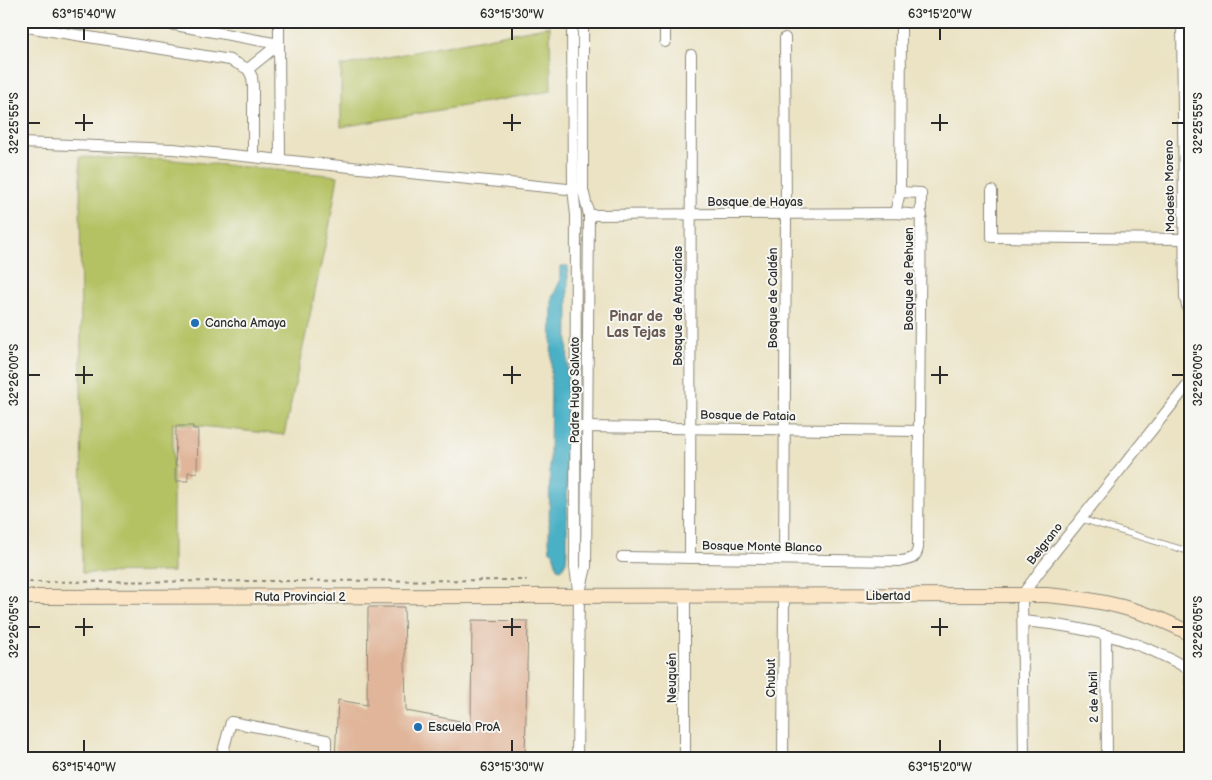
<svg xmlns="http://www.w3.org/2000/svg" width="1212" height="780" font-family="'Balsamiq Sans',sans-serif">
<rect width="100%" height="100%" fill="#f6f6f2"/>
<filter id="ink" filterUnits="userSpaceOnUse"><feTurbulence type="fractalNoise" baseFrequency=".02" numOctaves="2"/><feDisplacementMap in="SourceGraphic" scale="10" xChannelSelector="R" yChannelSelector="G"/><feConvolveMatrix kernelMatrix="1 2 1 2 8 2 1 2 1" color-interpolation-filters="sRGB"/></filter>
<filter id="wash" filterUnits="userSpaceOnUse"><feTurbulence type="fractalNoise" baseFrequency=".0096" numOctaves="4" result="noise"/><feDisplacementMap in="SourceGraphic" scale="20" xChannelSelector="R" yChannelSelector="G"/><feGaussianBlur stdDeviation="1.12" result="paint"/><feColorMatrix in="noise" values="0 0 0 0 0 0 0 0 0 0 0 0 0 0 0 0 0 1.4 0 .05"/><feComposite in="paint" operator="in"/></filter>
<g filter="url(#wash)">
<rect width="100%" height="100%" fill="#ebe3c4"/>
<!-- green -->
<g fill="#b5c264" stroke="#707648">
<path d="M550 26 551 91 341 127V66Z"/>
<path d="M80 157 173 160 338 176 330 223 284 435 173 423V572L82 573Z"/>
</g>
<!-- water -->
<path fill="#48b0c6" stroke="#3a6e78" d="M560 266H568V270L567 550 566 561 562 569 557 568 553 552 550 551 549 541 552 298 560 281Z"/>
<g id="blocks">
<!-- building -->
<g fill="#e0b59a">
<path d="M176 426H193V429H198L197 473 188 472V481H175Z"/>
<path d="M368 607H404L406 711 471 723 472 620 528 621 525 759H335L338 700 367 705Z"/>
</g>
</g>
</g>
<g filter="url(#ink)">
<use href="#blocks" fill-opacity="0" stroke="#8b8778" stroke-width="1"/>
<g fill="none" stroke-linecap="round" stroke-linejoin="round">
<defs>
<path id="lane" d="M1081 519 1184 550"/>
<g id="street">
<path d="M153 21 279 44 280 160"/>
<path d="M572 21 573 189 576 215 575 567 578 590"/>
<path d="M1182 21 1185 298 1191 319"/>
<path d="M21 26 230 60 248 69"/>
<path d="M665 42V21"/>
<path d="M21 143 173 149 577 190"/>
<path d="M253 157V87L252 77 248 69 279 44V21"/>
<path d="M992 191V237L1183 239"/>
<path d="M895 213 900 192"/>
<path d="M589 215 895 213 922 215"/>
<path d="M581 427 920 431"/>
<path d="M622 557 902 561C912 559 916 558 918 548L921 193 900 192 901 24"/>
<path d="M690 558 691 55"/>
<path d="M784 559 786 214 785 38"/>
<path d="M1023 621C1080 626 1140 639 1190 670"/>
<path d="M1106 635 1107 759"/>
<path d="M1190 670 1191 753"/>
<path d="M221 759 231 722 326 740V759"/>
<path d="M577 759 579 596 586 567 589 215 583 190V21"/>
<path d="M685 759V597"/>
<path d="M783 759 784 597"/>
<path d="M1024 759 1022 595 1045 564 1191 381"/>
</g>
<path id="secondary" d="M21 597 1046 595C1098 599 1145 609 1191 634"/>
</defs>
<!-- lane casing -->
<use href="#lane" stroke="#8b8778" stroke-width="7"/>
<!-- street casing -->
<use href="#street" stroke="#8b8778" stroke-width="12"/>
<!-- secondary casing -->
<use href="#secondary" stroke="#8b8778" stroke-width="16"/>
<!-- path -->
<path stroke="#8b8778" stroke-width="2" stroke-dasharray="4 4" stroke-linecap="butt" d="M21 582 527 580"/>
<!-- lane -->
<use href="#lane" stroke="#fff" stroke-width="5"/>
<!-- street -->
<use href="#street" stroke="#fff" stroke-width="10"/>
<!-- secondary -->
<use href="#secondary" stroke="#fce5c4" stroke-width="14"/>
</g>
</g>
<!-- ticks -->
<path fill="none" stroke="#2b2b2b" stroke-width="2" d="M84 28V40M512 28V40M940 28V40M84 114V131M512 114V131M940 114V131M28 123H40M75 123H93M503 123H521M931 123H948M1172 123H1184M84 366V384M512 366V384M940 366V384M28 375H40M75 375H93M503 375H521M931 375H948M1172 375H1184M84 618V636M512 618V636M940 618V636M28 627H40M75 627H93M503 627H521M931 627H948M1172 627H1184M84 740V752M512 740V752M940 740V752"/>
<!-- markers -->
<g fill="#1f6fb2" stroke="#f6f6f2" stroke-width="2">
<circle cx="195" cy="323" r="5"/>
<circle cx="418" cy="727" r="5"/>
</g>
<g text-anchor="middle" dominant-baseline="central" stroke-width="4" stroke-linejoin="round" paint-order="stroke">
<!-- street labels -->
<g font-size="12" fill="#2b2b2b" stroke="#f6f6f2">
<text transform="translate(1170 186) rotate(-91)">Modesto Moreno</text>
<text x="755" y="202">Bosque de Hayas</text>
<text transform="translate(909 279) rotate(-90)">Bosque de Pehuen</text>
<text transform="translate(773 298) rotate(-90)">Bosque de Caldén</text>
<text transform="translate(678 306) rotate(-90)">Bosque de Araucarias</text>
<text transform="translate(575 390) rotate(-90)">Padre Hugo Salvato</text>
<text transform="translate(748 416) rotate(1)">Bosque de Pataia</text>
<text transform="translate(1045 544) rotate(-52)">Belgrano</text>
<text transform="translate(762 547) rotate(1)">Bosque Monte Blanco</text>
<text x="888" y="596">Libertad</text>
<text x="300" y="597">Ruta Provincial 2</text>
<text transform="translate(672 678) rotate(-90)">Neuquén</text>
<text transform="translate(771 678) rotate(-90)">Chubut</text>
<text transform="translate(1094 697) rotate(-91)">2 de Abril</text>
</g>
<!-- poi labels -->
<g font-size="12" fill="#2b2b2b" stroke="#f6f6f2" text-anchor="start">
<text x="205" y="323">Cancha Amaya</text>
<text x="428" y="727">Escuela ProA</text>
</g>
<!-- neighbourhood labels -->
<g font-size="14" font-weight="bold" fill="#6a5b52" stroke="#f6f6f2">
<text x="636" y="316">Pinar de<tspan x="636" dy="16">Las Tejas</tspan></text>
</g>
</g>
<!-- margin -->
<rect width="1212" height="780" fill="none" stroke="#f6f6f2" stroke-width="55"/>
<rect x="28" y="28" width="1156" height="724" fill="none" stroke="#2b2b2b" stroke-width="2"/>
<g font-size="12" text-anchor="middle" fill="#2b2b2b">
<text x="84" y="18">63°15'40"W</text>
<text x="512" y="18">63°15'30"W</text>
<text x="940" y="18">63°15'20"W</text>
<text transform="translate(14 123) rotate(-90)" y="4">32°25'55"S</text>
<text transform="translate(1198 123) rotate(-90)" y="4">32°25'55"S</text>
<text transform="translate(14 375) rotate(-90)" y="4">32°26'00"S</text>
<text transform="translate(1198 375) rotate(-90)" y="4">32°26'00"S</text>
<text transform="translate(14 627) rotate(-90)" y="4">32°26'05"S</text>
<text transform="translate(1198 627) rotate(-90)" y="4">32°26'05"S</text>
<text x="84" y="771">63°15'40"W</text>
<text x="512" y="771">63°15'30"W</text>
<text x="940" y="771">63°15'20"W</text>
</g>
</svg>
